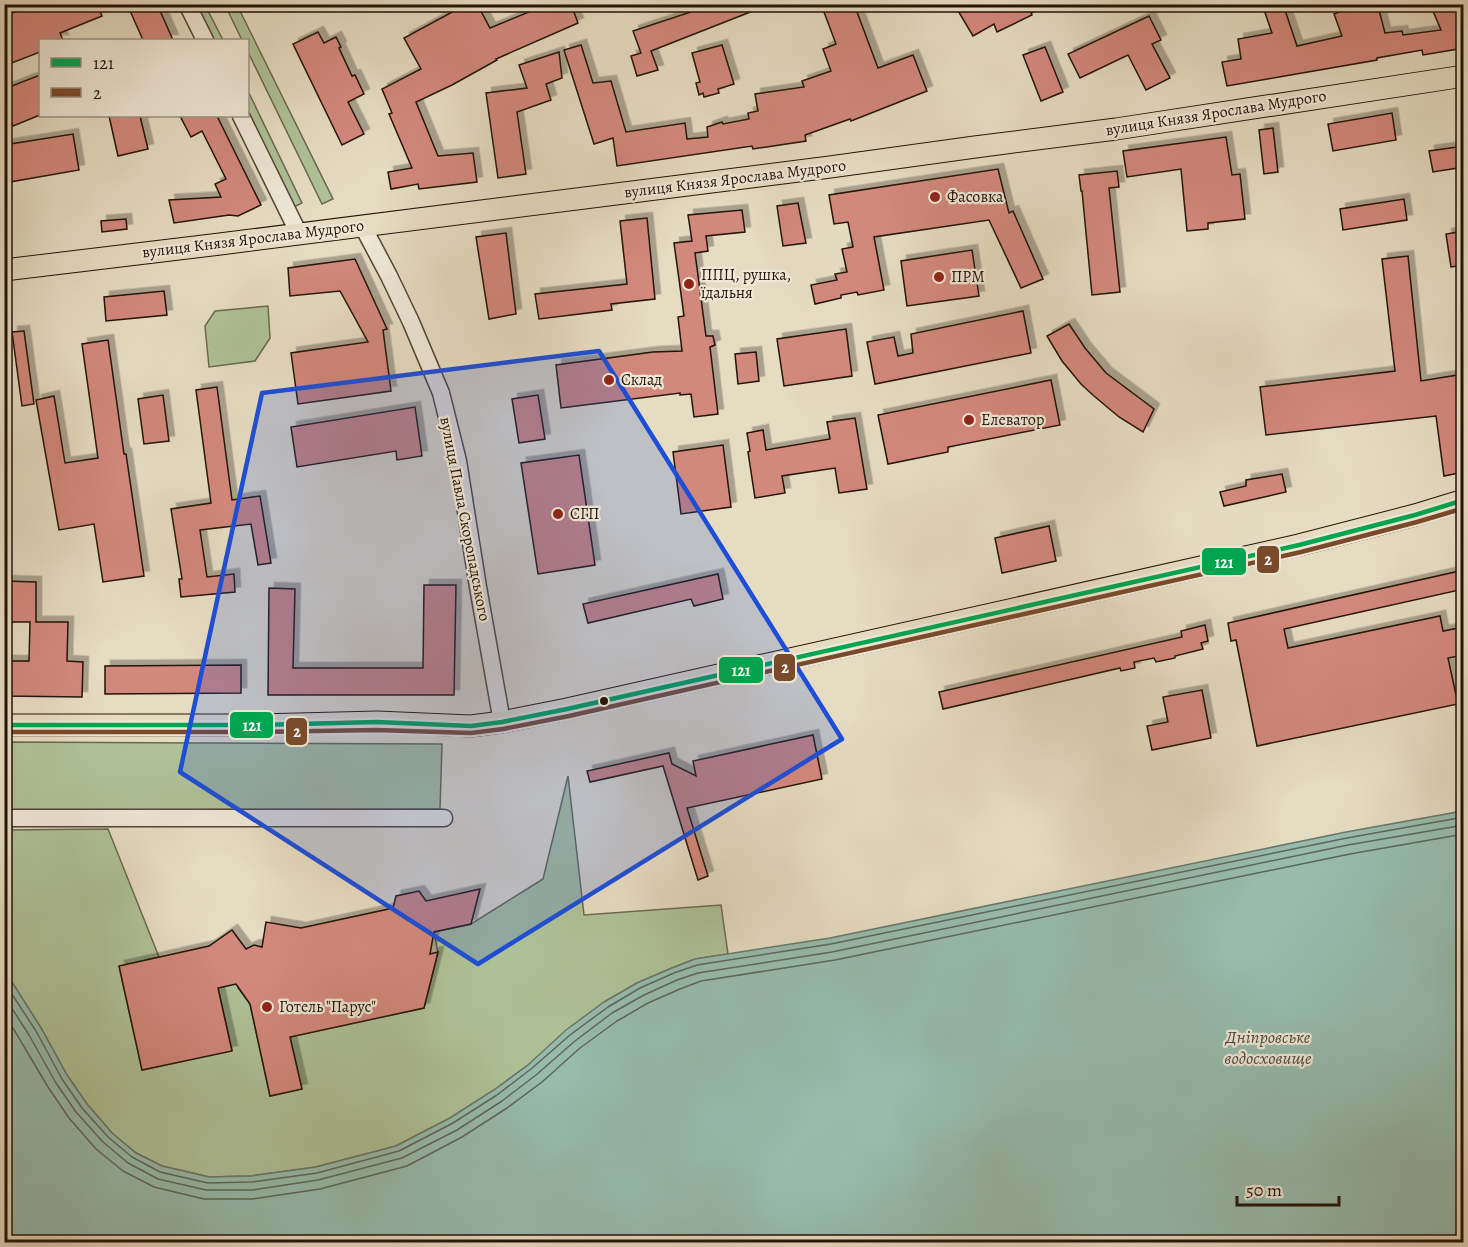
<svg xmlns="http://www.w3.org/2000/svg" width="1468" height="1247" font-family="Alegreya,serif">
<defs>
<filter id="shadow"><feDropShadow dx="5.5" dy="-5.5" stdDeviation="0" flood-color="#0004"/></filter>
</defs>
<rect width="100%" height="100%" fill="#e6dcc2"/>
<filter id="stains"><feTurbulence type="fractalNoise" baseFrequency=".00333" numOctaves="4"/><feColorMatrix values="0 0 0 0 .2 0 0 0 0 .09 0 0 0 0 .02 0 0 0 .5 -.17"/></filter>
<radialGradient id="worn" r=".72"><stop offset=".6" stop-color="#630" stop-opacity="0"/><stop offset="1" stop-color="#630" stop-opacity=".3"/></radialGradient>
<!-- green -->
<g fill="#afc298" stroke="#696a50" stroke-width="1.5">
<path d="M194 5H205L223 40H211Z"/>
<path d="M225 5H237L333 199 322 204 248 52V40H242Z"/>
<path d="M248 91 302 203 292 208 247 116Z"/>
<path d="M268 306 270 338 255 361 209 367 205 326 215 311Z"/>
<path d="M4 742 442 744 440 809 5 810Z"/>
<path d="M568 776 584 915 721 905 728 954 695 959 672 968 637 983 604 1002 528 1065 494 1090 450 1118 396 1146 316 1167 251 1176 209 1177 162 1166 136 1153 112 1133 87 1104 67 1075 41 1028 5 971 4 830 108 829 159 957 119 966 142 1070 232 1050 218 988 238 983V988L250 1004 270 1096 302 1089 290 1037 424 1008 438 953 434 932 471 924 543 879Z"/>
</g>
<!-- water -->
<path fill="#97bcae" stroke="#69786b" stroke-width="1.5" d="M1463 811V1242H5V971L41 1028 67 1075 87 1104 112 1133 136 1153 162 1166 209 1177 251 1176 316 1167 396 1146 450 1118 494 1090 528 1065 566 1030 604 1002 637 983 672 968 695 959 830 938 1346 832Z"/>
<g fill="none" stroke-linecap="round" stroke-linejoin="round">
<!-- shore -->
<g stroke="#5d675a" stroke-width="1.5">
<path d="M4 982 36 1031 62 1079 82 1108 108 1137 132 1157 160 1172 208 1183 252 1182 317 1173 399 1151 453 1123 497 1095 531 1069 570 1035 608 1007 640 988 674 973 697 965 831 944 1347 838 1464 817"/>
<path d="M4 996 29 1035 56 1083 76 1112 103 1142 128 1163 158 1179 206 1190H253L318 1180 402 1158 457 1130 502 1101 536 1075 575 1041 612 1013 644 995 677 980 698 973 832 952 1348 845 1464 825"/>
<path d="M4 1013 48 1087 69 1118 96 1149 123 1171 154 1187 204 1199H252L320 1189 407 1166 462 1137 507 1108 542 1082 580 1048 617 1021 648 1003 680 989 701 981 835 960 1350 854 1464 834"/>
</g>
</g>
<!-- building -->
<g fill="#d3887c" stroke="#231207" stroke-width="1.5" filter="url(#shadow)">
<path d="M36 4H97L102 16 60 33 63 40H40V52L4 66V16Z"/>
<path d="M127 4H157L173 40H143Z"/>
<path d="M467 4H477L490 28 548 4H571L578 23 496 59 497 60 452 85 416 102 438 156 473 153 477 182 419 189 418 184 391 189 388 172 412 168 389 114 392 113 382 89 421 69 404 38Z"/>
<path d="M715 4 768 5 651 51 658 70 637 76 631 56 641 53 633 31Z"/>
<path d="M821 4H854L878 68 913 55 927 91 851 121 850 119 805 135 806 141 753 149 752 146 617 166 613 138 594 144 564 50 581 45 593 83 611 81 626 132 685 123 687 139 708 137 707 127 722 122 723 124 749 119 748 113 758 111 755 94 804 87 802 81 831 71 823 49 836 44Z"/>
<path d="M954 4H1052L1031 13 1032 15 997 32 994 24 973 36Z"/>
<path d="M1262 4H1283L1297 46 1342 36 1334 14 1359 4H1375V6H1378L1385 33 1402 31 1403 35 1441 30 1430 4H1464V48L1423 55 1422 50 1377 58V60L1227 86 1222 62 1241 59 1238 39 1272 33Z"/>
<path d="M1149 16 1161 40 1152 44 1170 78 1146 90 1128 55 1080 78 1068 54Z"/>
<path d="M318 32 324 43 336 37 341 47 339 48 352 76 355 75 364 94 348 102 364 134 342 145 293 44Z"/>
<path d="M722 45 734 84 718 89 719 93 704 97 703 93 699 95 696 83 700 82 692 53Z"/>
<path d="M1045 47 1063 92 1041 101 1023 55Z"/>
<path d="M559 52 562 78 546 84 551 100 517 112 526 174 498 178 486 93 527 88 519 65Z"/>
<path d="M40 75V115L13 126 4 105V89Z"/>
<path d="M1392 113 1396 140 1333 151 1328 124Z"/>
<path d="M109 116H140L148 149 118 156Z"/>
<path d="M180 116H217L261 205 238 216 229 215 174 223 169 200 221 197 215 184 226 179 202 131 191 137Z"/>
<path d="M1273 128 1278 172 1264 174 1259 130Z"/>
<path d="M73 134 79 170 4 183V145Z"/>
<path d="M1226 137 1232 175 1240 174 1245 219 1208 223V229L1187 231 1181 169 1127 177 1123 151Z"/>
<path d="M1464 146V167L1433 172 1429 151Z"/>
<path d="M998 169 1009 213 1013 211 1043 279 1021 288 989 220 874 237 884 290 858 295 857 292 841 295V298L815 304 811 285 837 280 835 274 847 272 842 249 853 247 848 222 834 224 829 195Z"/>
<path d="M1117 171 1119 187 1109 188 1120 292 1092 295 1082 191H1081L1079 175Z"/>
<path d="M1404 199 1407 220 1343 230 1340 209Z"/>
<path d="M798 203 806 243 783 246 777 206Z"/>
<path d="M742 210 745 232 706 236 708 251 695 253 706 336H713L715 345 710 347 718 414 694 417 691 394 680 395V393L561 408 556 365 653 352 682 351 678 317 684 316 674 243 692 241 688 215Z"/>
<path d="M647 218 655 299 611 304 612 310 539 319 535 294 627 284 620 221Z"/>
<path d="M126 219 127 229 102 232 101 221Z"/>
<path d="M1464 231V265L1451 267 1446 234Z"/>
<path d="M506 233 516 314 489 319 476 237Z"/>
<path d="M972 250 979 296 907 306 901 261Z"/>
<path d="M1408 256 1421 381 1464 374V472L1444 476 1436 416 1266 435 1260 387 1395 371 1382 259Z"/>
<path d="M355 259 387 329 383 330 391 391 298 404 291 353 368 342 340 291 290 296 288 268Z"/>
<path d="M164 291 167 315 106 321 104 297Z"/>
<path d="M1023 311 1031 353 875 384 867 342 894 337 898 356 913 353 911 334Z"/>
<path d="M1069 324 1085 348 1106 373 1154 409 1143 432 1119 417 1094 396 1081 384 1062 361 1047 336Z"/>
<path d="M846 329 852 376 784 386 777 339Z"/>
<path d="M24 331 34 404 22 406 12 332Z"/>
<path d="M108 340 124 454H126L144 576 103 582 94 524 59 530 36 400 54 396 65 463 98 458 82 344Z"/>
<path d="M756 352 759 381 738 384 735 354Z"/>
<path d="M1051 380 1060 425 948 447V452L888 464 878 415Z"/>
<path d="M217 387 232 500 260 496 271 563 258 565 251 524 200 530 207 577 234 574 235 592 181 597 179 579H182L171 509 211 503 196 390Z"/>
<path d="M163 395 169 441 144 444 138 399Z"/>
<path d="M538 395 545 439 519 443 512 399Z"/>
<path d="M415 407 422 456 397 460 396 451 297 467 291 427Z"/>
<path d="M855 418 867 489 839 493 835 468 782 476 785 493 755 498 748 452 750 451 747 433 763 430 766 450 830 439 827 422Z"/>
<path d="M723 445 731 507 681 514 673 452Z"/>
<path d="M579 455 595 565 538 574 521 463Z"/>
<path d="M1282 474 1286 492 1224 506 1220 492 1246 486V480Z"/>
<path d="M1049 526 1056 561 1002 573 995 538Z"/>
<path d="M1464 570V589L1284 629 1288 648 1440 616 1443 631 1464 627V655L1448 658 1458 704 1257 746 1236 640 1231 641 1228 623Z"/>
<path d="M718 574 723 599 694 606 691 599 588 623 583 604Z"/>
<path d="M4 581 36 582V622H68L67 661 83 662 82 697 4 696V661H29L30 622H4Z"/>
<path d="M424 585H456L454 695H268L269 588 295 589 293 668H423Z"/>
<path d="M1205 625 1208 641 1201 643 1203 649 1175 656V658L1156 662 1154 658 1134 662 1135 668 1121 671 1120 668 943 709 939 692 1182 637 1181 631Z"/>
<path d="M241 665V693L105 694V666Z"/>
<path d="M1202 690 1211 738 1152 750 1147 726 1168 722 1163 697Z"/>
<path d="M813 735 822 779 687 808 708 876 698 880 663 766 590 782 587 771 669 753 672 764 696 776 693 761Z"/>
<path d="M480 889 471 924 434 932 430 954 438 952 424 1008 290 1037 302 1089 270 1096 250 1004 236 984 218 988 232 1051 142 1070 119 966 209 946 232 930 246 949 254 945 262 947 266 922 301 928 393 908 396 896 419 891 426 901Z"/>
</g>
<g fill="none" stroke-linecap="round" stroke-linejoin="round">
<defs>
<g id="minor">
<path d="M187 4 205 40"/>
<path d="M241 116 299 234"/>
<path d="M362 225 389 276 411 322 441 393 458 461 478 587 502 722"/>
<path d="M4 818H444"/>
</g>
<g id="major">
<path d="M4 270 220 244 830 167 975 147 1116 129 1464 76"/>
<path d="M4 725H258L377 722 471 726 502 722 567 709 1299 545 1415 515 1464 500"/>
</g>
</defs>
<!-- minor casing -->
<use href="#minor" stroke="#544436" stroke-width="19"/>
<!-- major casing -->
<use href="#major" stroke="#231207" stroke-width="23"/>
<!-- minor -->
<use href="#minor" stroke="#efe8d7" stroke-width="16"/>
<!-- major -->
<use href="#major" stroke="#e6dcc2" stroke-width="21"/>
<defs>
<path id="bus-1" d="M4 725H258L377 722 471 726 502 722 567 709 1299 545 1415 515 1464 500"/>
<path id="bus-2" d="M4 732H258L377 730 471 733 503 729 569 716 1301 552 1417 522 1464 508"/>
</defs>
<!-- bus-1 casing -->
<use href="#bus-1" stroke="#efe8d7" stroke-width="9"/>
<!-- bus-2 casing -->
<use href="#bus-2" stroke="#efe8d7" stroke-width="9"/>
<!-- bus-1 -->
<use href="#bus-1" stroke="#00a651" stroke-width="4.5"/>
<!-- bus-2 -->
<use href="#bus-2" stroke="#7a4b2a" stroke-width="4.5"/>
</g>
<!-- marked area -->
<path fill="#1d4ed8" fill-opacity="0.2" stroke="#1d4ed8" stroke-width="4.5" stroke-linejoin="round" d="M599 351 842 739 478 964 180 772 262 393Z"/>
<!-- markers -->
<g fill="#8f2418" stroke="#efe8d7" stroke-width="2">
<circle cx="935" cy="197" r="6"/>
<circle cx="939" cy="277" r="6"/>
<circle cx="689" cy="284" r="6"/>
<circle cx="609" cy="380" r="6"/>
<circle cx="969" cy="420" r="6"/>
<circle cx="558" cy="514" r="6"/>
<circle cx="267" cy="1007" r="6"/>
</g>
<circle fill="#231207" stroke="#efe8d7" stroke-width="2" cx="604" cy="701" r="5"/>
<g text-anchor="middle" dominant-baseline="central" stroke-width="4.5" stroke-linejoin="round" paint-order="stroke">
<!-- street labels -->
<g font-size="16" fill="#231207" stroke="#efe8d7">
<text transform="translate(1216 113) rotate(-9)">вулиця Князя Ярослава Мудрого</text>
<text transform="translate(735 179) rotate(-7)">вулиця Князя Ярослава Мудрого</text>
<text transform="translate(253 239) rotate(-7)">вулиця Князя Ярослава Мудрого</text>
<text transform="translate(465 519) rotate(79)">вулиця Павла Скоропадського</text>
</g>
<!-- poi labels -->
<g font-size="16" fill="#231207" stroke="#efe8d7" text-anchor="start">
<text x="947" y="197">Фасовка</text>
<text x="701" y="275">ППЦ, рушка,<tspan x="701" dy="18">їдальня</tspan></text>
<text x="951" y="277">ПРМ</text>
<text x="621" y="380">Склад</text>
<text x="981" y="420">Елеватор</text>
<text x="570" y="514">СГП</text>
<text x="279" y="1007">Готель "Парус"</text>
</g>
<!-- water labels -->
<g font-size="18" font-style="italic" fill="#4c4e41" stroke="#efe8d7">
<text x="1268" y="1037">Дніпровське<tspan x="1268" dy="21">водосховище</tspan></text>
</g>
</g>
<g stroke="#efe8d7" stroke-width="2">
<rect x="1256" y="545" width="24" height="29" rx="6" fill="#7a4b2a"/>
<rect x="1201" y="547" width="46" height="29" rx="6" fill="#00a651"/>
<rect x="773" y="653" width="23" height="29" rx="6" fill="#7a4b2a"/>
<rect x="718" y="656" width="46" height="28" rx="6" fill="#00a651"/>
<rect x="229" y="711" width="45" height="28" rx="6" fill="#00a651"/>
<rect x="285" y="717" width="23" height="29" rx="6" fill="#7a4b2a"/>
</g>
<g font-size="16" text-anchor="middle" font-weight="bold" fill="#fff">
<text x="1268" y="565">2</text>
<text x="1224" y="568">121</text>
<text x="785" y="673">2</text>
<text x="741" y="676">121</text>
<text x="252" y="731">121</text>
<text x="297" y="737">2</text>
</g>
<!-- margin -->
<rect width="1468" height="1247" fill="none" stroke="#e6dcc2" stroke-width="24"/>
<rect x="6" y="6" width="1456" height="1235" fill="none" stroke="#231207" stroke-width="3"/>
<rect x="12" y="12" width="1444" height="1223" fill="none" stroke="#231207" stroke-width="1.5"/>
<!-- legend -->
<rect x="39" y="39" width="210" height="78" fill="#efe8d7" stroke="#9d9284" stroke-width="1.5"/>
<rect x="51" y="58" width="30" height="9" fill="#00a651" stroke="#9d9284" stroke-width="1.5"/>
<text x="93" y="69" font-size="18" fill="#231207">121</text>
<rect x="51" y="88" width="30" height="9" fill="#7a4b2a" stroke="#9d9284" stroke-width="1.5"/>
<text x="93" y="99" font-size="18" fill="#231207">2</text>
<!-- scale -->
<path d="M1237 1196v9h102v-9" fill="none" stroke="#231207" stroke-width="3"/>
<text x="1246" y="1196" font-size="18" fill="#231207" stroke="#efe8d7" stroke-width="4.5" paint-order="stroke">50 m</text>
<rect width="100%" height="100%" filter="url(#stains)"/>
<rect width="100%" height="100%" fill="url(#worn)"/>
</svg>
